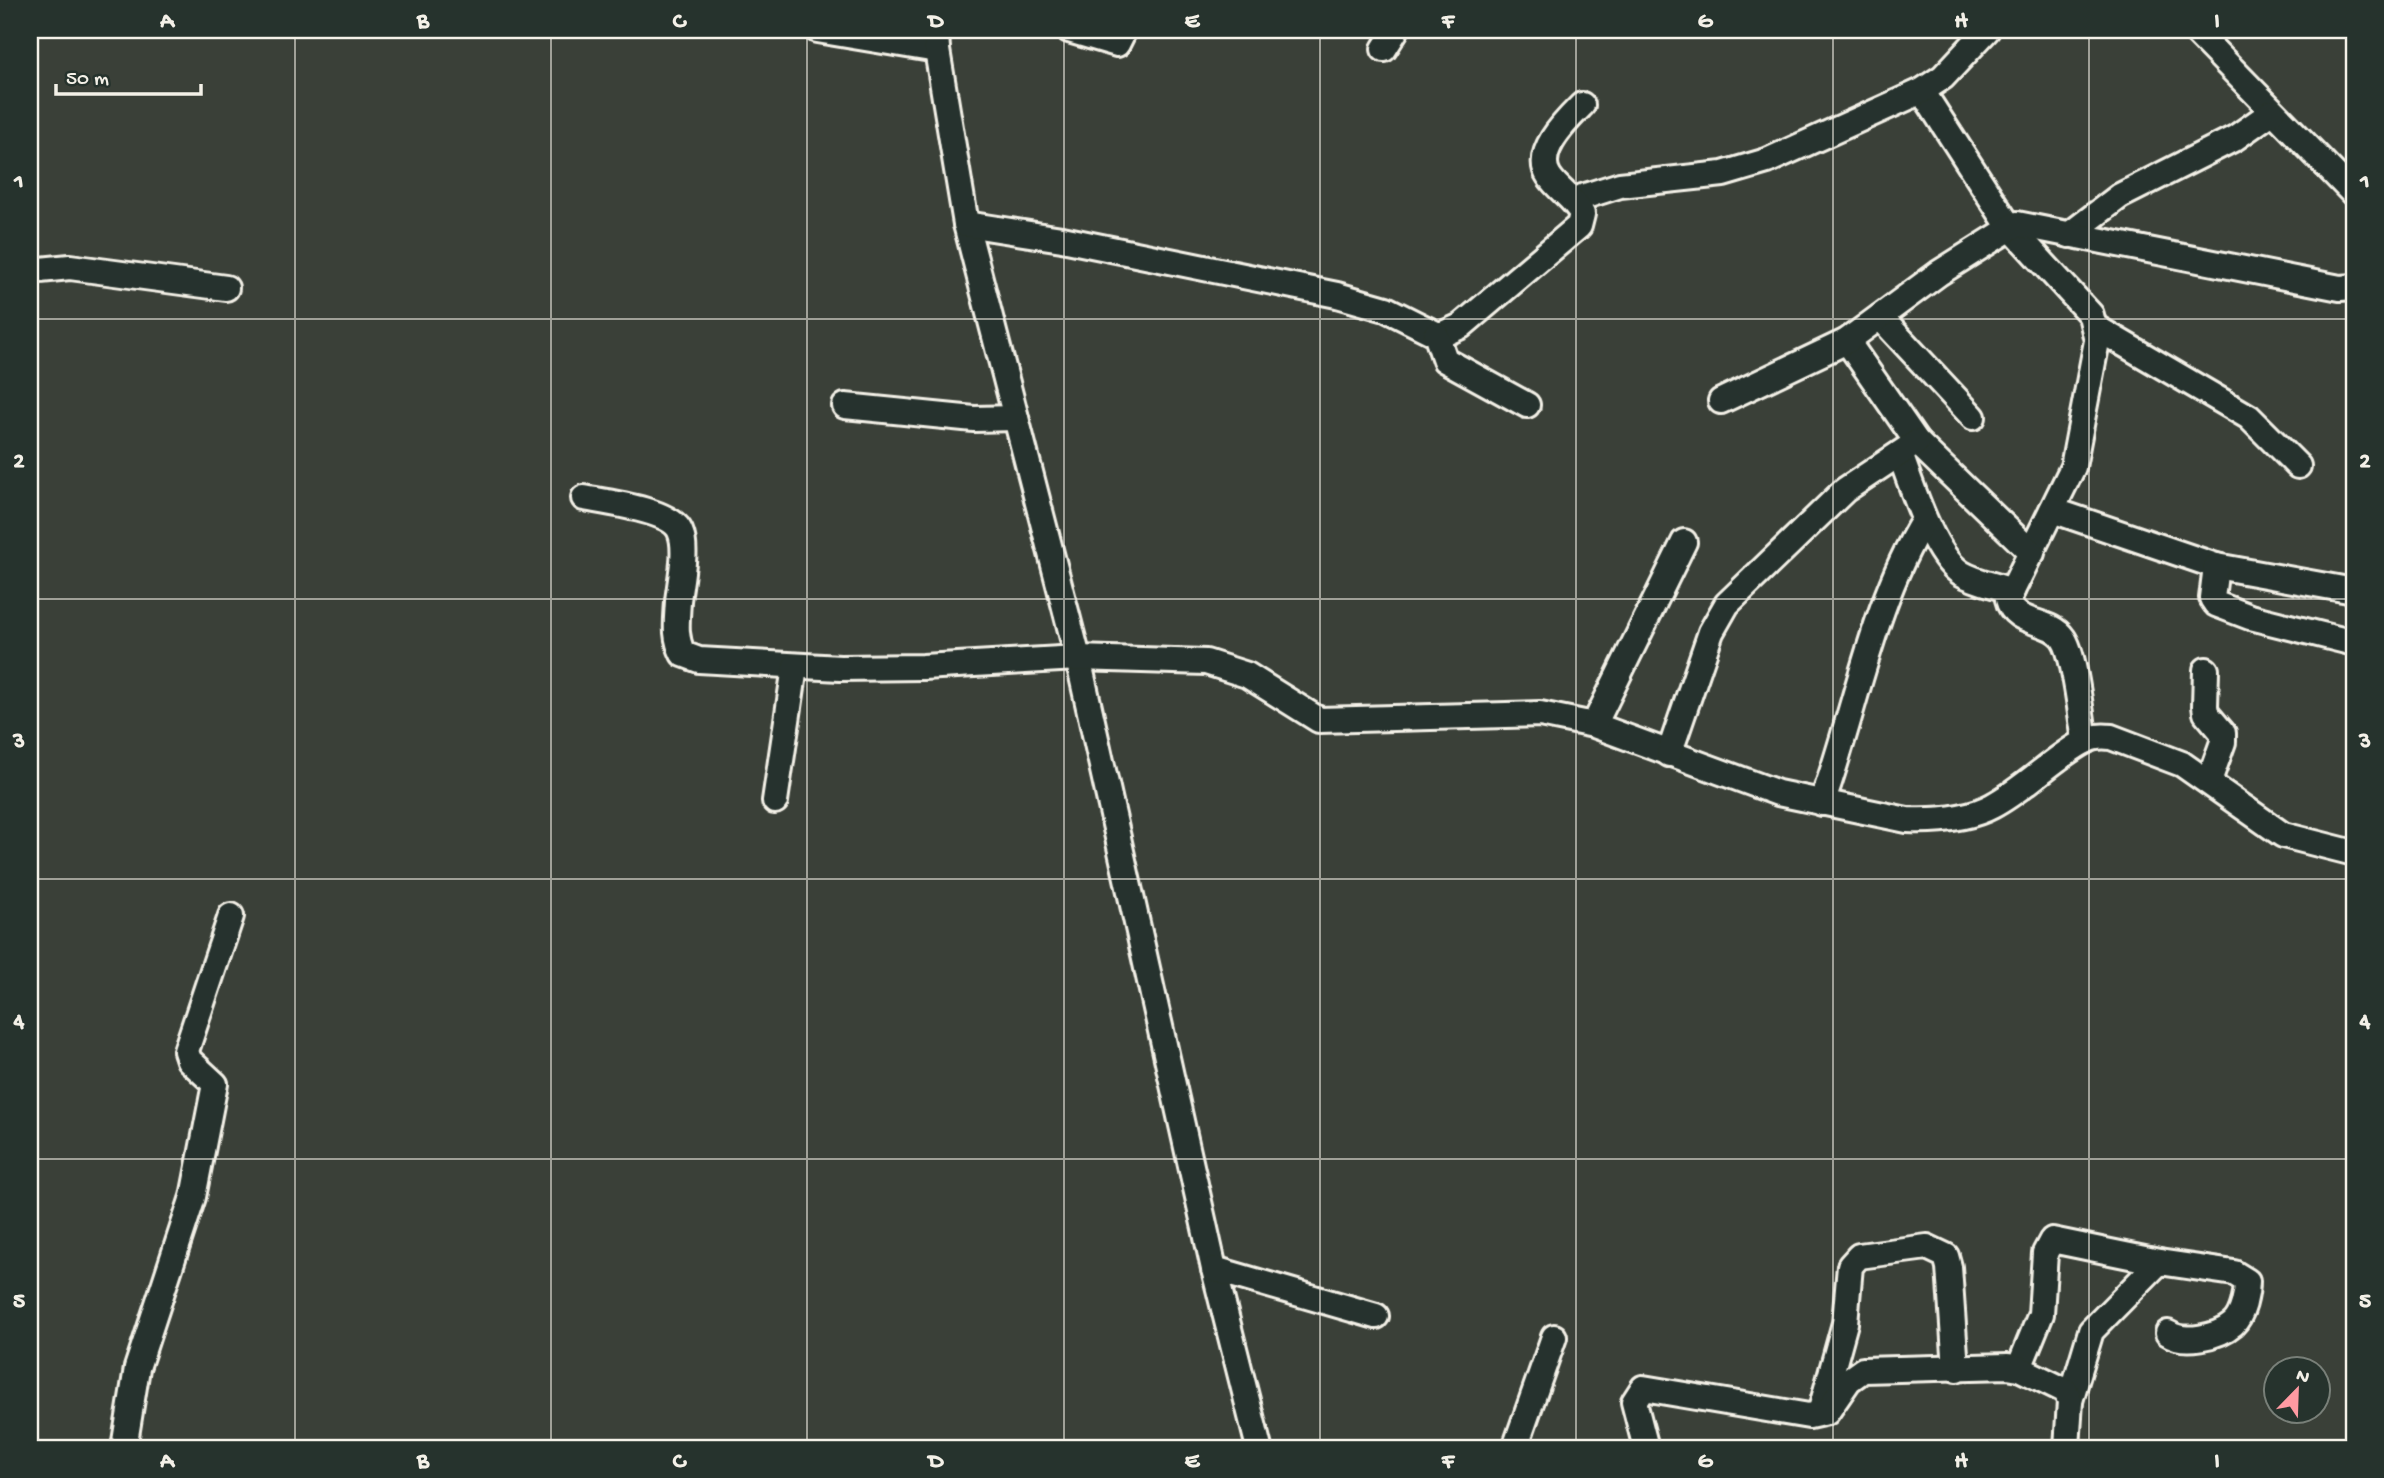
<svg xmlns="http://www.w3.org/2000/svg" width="2384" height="1478" font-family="'Gochi Hand',sans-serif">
<rect width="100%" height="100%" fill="#3a4038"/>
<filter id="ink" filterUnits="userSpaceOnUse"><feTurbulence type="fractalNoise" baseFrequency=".0143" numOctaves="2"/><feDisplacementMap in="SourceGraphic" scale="14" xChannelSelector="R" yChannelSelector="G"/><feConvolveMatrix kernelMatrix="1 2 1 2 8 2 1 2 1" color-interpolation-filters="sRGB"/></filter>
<g filter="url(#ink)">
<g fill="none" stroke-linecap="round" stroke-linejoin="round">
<defs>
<g id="minor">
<path d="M817 30 937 50"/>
<path d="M936 30 937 50 966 224 1078 658 1214 1269 1259 1448"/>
<path d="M1069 30 1117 44 1124 30"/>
<path d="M2194 30 2354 194"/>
<path d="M1384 49 1396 30"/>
<path d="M1922 91 2009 226 2091 315 2097 341 2073 467 2008 599C2014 626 2049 618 2063 638 2075 654 2081 718 2085 741"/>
<path d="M1573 200 1620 185 1723 174 1767 161 1922 91 1943 77 1987 30"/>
<path d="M966 224 1062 239 1337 295 1386 309 1436 334H1443L1461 326 1579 226 1582 214C1574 198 1558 190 1549 176 1533 152 1567 120 1582 105"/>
<path d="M2069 235 2120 196 2235 138 2272 112"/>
<path d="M30 271 70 267 226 288"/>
<path d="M1880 317 1973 417"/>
<path d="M2095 327 2249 417 2298 466"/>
<path d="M1436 334 1445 360 1527 405"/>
<path d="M1847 341 1917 442 2032 553"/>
<path d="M1721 401 1847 341 1939 273 2017 224 2340 288 2354 287"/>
<path d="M845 406 974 419 1016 418"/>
<path d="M1900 454C1911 484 1933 555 1961 573 1976 582 1995 585 2012 591"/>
<path d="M584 498C605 502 671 510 680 531 688 549 680 582 678 601 677 621 674 636 683 654L699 660 840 668 923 667 1078 658 1206 662 1247 675 1319 720 1540 714 1594 725 1778 793 1907 820C1934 821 1968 819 1992 806 2026 788 2053 758 2085 741 2093 736 2102 736 2111 737L2182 764 2283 835 2354 853"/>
<path d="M2052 510 2216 566 2354 591"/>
<path d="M2216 566 2212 598 2216 604 2250 617 2354 643"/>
<path d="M2206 670 2205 706 2206 713 2223 733V742L2209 781"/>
<path d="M1594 725 1684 542"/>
<path d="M1669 754 1711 632 1727 604 1845 490 1917 442"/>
<path d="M775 801 795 667"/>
<path d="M1822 803C1855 712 1873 602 1924 520"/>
<path d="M1214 1269 1376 1316"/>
<path d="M2019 1368 2041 1314 2045 1253 2052 1240 2159 1262 2234 1273 2247 1281C2247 1294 2243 1315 2233 1324 2218 1337 2184 1344 2168 1333"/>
<path d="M2070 1401 2091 1331 2159 1262"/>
<path d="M1821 1410 1845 1323 1850 1266 1859 1256 1927 1247 1946 1256 1949 1267 1956 1369"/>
<path d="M124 1448 137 1368 193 1197 215 1084 189 1060 186 1051 231 916"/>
<path d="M1515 1448 1554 1337"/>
<path d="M1646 1448 1634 1402 1643 1388 1809 1416 1827 1412 1849 1380 1863 1370 2008 1366 2019 1368 2066 1391 2070 1401 2067 1448"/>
</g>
</defs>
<!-- minor casing -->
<use href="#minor" stroke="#f4f1e8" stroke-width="30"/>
<!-- minor -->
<use href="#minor" stroke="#26332d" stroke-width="24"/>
</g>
</g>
<!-- grid -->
<path fill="none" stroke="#f4f1e8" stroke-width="2" stroke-opacity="0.55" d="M295 30V1448M551 30V1448M807 30V1448M1064 30V1448M1320 30V1448M1576 30V1448M1833 30V1448M2089 30V1448M30 319H2354M30 599H2354M30 879H2354M30 1159H2354"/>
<!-- margin -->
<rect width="2384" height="1478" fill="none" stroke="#26332d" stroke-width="77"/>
<!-- north arrow -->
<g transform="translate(2297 1390) rotate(23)"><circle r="33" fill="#26332d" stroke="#787f78" stroke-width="2"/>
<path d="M0-5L12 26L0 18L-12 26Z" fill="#ff9aa2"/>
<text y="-10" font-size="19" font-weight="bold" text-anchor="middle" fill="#f4f1e8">N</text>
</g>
<!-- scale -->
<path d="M56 84v10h145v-10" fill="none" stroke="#f4f1e8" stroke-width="3.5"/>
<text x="66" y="84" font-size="21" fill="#f4f1e8" stroke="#26332d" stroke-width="5" paint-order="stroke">50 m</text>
<rect x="38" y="38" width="2308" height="1402" fill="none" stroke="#f4f1e8" stroke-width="2.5"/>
<g font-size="23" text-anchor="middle" font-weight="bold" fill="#f4f1e8">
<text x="167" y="27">A</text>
<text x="423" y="27">B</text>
<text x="679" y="27">C</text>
<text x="936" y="27">D</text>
<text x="1192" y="27">E</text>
<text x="1448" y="27">F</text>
<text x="1705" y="27">G</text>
<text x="1961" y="27">H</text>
<text x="2217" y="27">I</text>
<text x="19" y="187">1</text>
<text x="2365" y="187">1</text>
<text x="19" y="467">2</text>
<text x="2365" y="467">2</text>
<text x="19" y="747">3</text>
<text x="2365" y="747">3</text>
<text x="19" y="1027">4</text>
<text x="2365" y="1027">4</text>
<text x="19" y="1307">5</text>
<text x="2365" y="1307">5</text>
<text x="167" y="1467">A</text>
<text x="423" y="1467">B</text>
<text x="679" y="1467">C</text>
<text x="936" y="1467">D</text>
<text x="1192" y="1467">E</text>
<text x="1448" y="1467">F</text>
<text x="1705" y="1467">G</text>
<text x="1961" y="1467">H</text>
<text x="2217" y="1467">I</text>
</g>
</svg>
